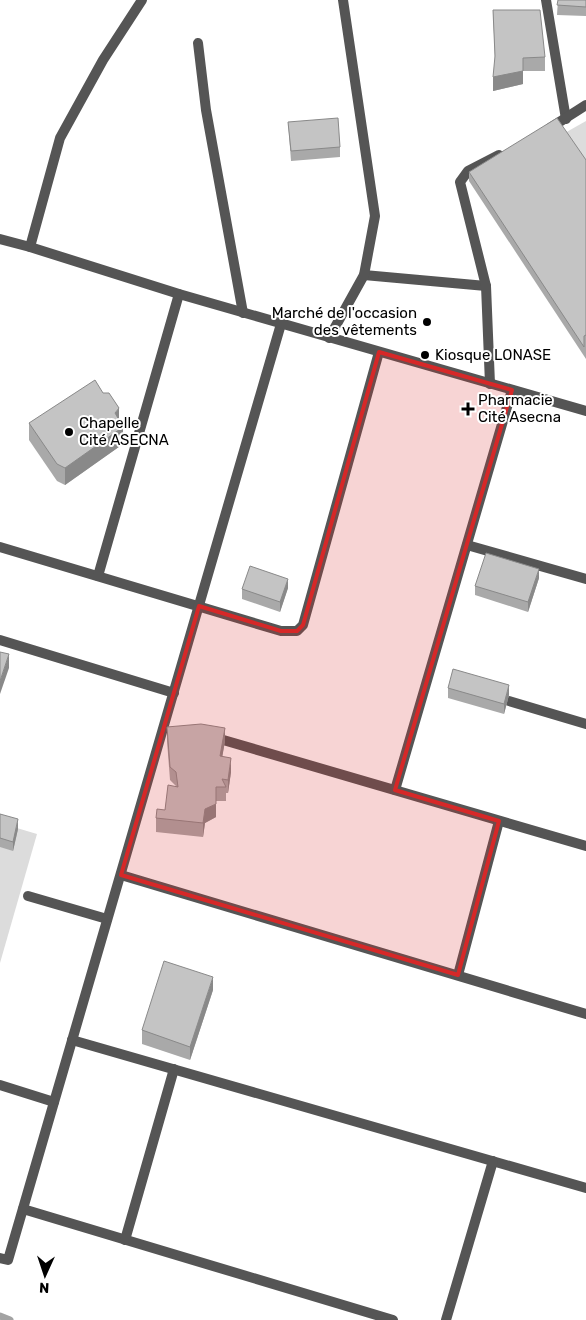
<svg xmlns="http://www.w3.org/2000/svg" width="586" height="1320" font-family="Rubik,sans-serif">
<rect width="100%" height="100%" fill="#fff"/>
<!-- green -->
<g fill="#dcdcdc">
<path d="M586 121V169L563 134Z"/>
<path d="M0 823 37 834 0 963Z"/>
</g>
<g fill="none" stroke-linecap="round" stroke-linejoin="round">
<!-- stream -->
<path stroke="#a3a3a3" stroke-width="7" d="M0 1316 10 1320"/>
<!-- minor -->
<g stroke="#555" stroke-width="10">
<path d="M546 0 566 119"/>
<path d="M198 43 206 110 243 313"/>
<path d="M550 128 586 105"/>
<path d="M30 247 60 138 103 60 142 0"/>
<path d="M364 275 486 286"/>
<path d="M329 338 364 275 375 216 343 0"/>
<path d="M490 384 486 286 460 182 468 171 499 155"/>
<path d="M467 545 586 579"/>
<path d="M0 547 281 631H297L303 625 379 352"/>
<path d="M98 576 179 294"/>
<path d="M0 640 174 693"/>
<path d="M509 701 586 724"/>
<path d="M213 737 586 846"/>
<path d="M395 790 512 390"/>
<path d="M121 875 586 1014"/>
<path d="M28 896 107 919"/>
<path d="M458 975 499 821"/>
<path d="M72 1040 586 1188"/>
<path d="M0 1085 54 1102"/>
<path d="M23 1209 393 1320"/>
<path d="M125 1240 174 1069"/>
<path d="M0 1258 8 1260 281 324"/>
<path d="M446 1320 493 1161"/>
</g>
<!-- tertiary -->
<path stroke="#555" stroke-width="10" d="M0 239 30 247 179 294 586 411"/>
</g>
<!-- wall -->
<g fill="#a9a9a9">
<path d="M558 0H586V16L557 15Z"/>
<path d="M493 10 545 57V71H523V84L493 91 495 61Z"/>
<path d="M288 122 340 147V157L291 161Z"/>
<path d="M586 160V359L469 181V172Z"/>
<path d="M119 421 123 444 65 485 57 481 29 440V423Z"/>
<path d="M539 578 528 612 475 595V586Z"/>
<path d="M288 588 280 612 242 599V589Z"/>
<path d="M448 688 509 695 504 714 448 698Z"/>
<path d="M167 727 225 741 222 757 231 772 228 793H226V801H216V817L205 823 203 837 156 832V818L165 810 176 786 170 780 167 741Z"/>
<path d="M0 814 18 829 13 851 0 847Z"/>
<path d="M213 990 190 1060 142 1044V1030Z"/>
</g>
<!-- shaded-wall -->
<g fill="#898989">
<path d="M523 58V84L493 91V77Z"/>
<path d="M119 408V425L115 413Z"/>
<path d="M123 427V444L65 485V468Z"/>
<path d="M539 569V578L528 612V602Z"/>
<path d="M288 579V588L280 612V602Z"/>
<path d="M9 654V668L0 694V681Z"/>
<path d="M509 685V695L504 714V704Z"/>
<path d="M225 728V741L220 770V756Z"/>
<path d="M231 758V772L228 793V780Z"/>
<path d="M216 804V817L205 823 203 837V823L205 809Z"/>
<path d="M18 819V829L13 851V842Z"/>
<path d="M213 977V990L190 1060V1047Z"/>
</g>
<!-- building -->
<g fill="#c4c4c4" stroke="#898989">
<path d="M558 0H586V7L557 5Z"/>
<path d="M493 10H540L545 57 523 58V71L493 77 495 56Z"/>
<path d="M338 118 340 147 291 151 288 122Z"/>
<path d="M557 118 586 160V335L584 336V347L469 172Z"/>
<path d="M95 380 103 393H109L119 408 115 413 123 427 65 468 57 464 29 423Z"/>
<path d="M486 553 539 569 528 602 475 586Z"/>
<path d="M250 566 288 579 280 602 242 589Z"/>
<path d="M0 652 9 654 0 681Z"/>
<path d="M453 669 509 685 504 704 448 688Z"/>
<path d="M201 724 225 728 220 756 231 758 228 780 222 779 226 787H216V804L205 809 203 823 156 818 157 809 165 810 168 785 178 787 176 772 170 767 167 727Z"/>
<path d="M0 814 18 819 13 842 0 838Z"/>
<path d="M164 961 213 977 190 1047 142 1030Z"/>
</g>
<!-- marked area -->
<path fill="#d62828" fill-opacity="0.2" stroke="#d62828" stroke-width="4" stroke-linejoin="round" d="M379 352 512 390 395 790 499 821 458 975 121 875 199 606 281 631H297L303 625Z"/>
<!-- markers -->
<g fill="#000" stroke="#fff" stroke-width="2">
<circle cx="427" cy="322" r="5"/>
<circle cx="425" cy="355" r="5"/>
<path d="M465.5 401.5h5v5h5v5h-5v5h-5v-5h-5v-5h5z"/>
<circle cx="69" cy="432" r="5"/>
</g>
<g text-anchor="middle" dominant-baseline="central" stroke-width="4" stroke-linejoin="round" paint-order="stroke">
<!-- poi labels -->
<g font-size="15" fill="#000" stroke="#fff" text-anchor="start">
<text x="417" y="313" text-anchor="end">Marché de l'occasion<tspan x="417" dy="17">des vêtements</tspan></text>
<text x="435" y="355">Kiosque LONASE</text>
<text x="478" y="400">Pharmacie<tspan x="478" dy="17">Cité Asecna</tspan></text>
<text x="79" y="423">Chapelle<tspan x="79" dy="17">Cité ASECNA</tspan></text>
</g>
</g>
<!-- north arrow -->
<g transform="translate(45 1275) rotate(183)" stroke="#ffffff" stroke-width="4" paint-order="stroke">
<path d="M0-4L9 19L0 12L-9 19Z" fill="#000000"/>
<text y="-8" font-size="14" font-weight="bold" text-anchor="middle" fill="#000000">N</text>
</g>
</svg>
